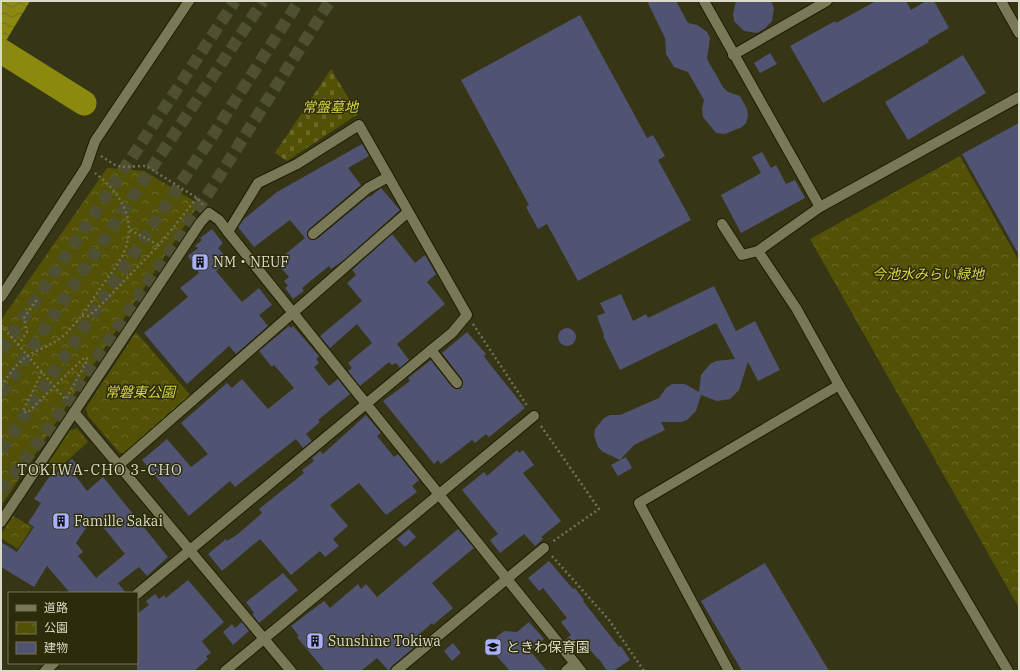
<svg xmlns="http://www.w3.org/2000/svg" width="1020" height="672" font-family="'IBM Plex Serif','Noto Sans JP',serif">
<defs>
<pattern id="cemetery-stones" width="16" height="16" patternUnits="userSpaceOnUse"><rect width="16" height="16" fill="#535105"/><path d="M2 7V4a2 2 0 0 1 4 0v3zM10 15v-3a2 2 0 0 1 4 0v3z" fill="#6b6928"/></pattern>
<pattern id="park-crowns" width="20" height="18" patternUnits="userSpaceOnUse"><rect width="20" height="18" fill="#535105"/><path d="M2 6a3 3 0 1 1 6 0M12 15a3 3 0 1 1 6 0" fill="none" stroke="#6b6928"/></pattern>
<pattern id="water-waves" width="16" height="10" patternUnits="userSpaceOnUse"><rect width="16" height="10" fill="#8c890f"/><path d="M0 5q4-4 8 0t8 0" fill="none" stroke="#72701f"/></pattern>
</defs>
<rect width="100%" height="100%" fill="#363616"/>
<!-- cemetery -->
<path fill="url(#cemetery-stones)" d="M331 69 358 114 287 161 275 153Z"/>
<!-- park -->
<g fill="url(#park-crowns)">
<path d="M960 156 1019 261V608L810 239Z"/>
<path d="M107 168 144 171 199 204 1 506V320Z"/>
<path d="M136 332 191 396 126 453H120L88 416 86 408Z"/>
<path d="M77 428 88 442 56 471 47 465 70 430Z"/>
<path d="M13 516 32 527 18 549 1 538V534Z"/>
</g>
<!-- water -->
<path fill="url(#water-waves)" d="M1 1H30L1 49Z"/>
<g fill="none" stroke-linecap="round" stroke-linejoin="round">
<!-- river -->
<path stroke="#8c890f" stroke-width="25" d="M1 51 84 103"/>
</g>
<!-- building -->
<g fill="#505371" fill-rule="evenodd">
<path d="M647 1H676L688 23 697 25 707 32 710 38 707 59 723 87 728 92 740 96 747 109 748 115 746 123 742 127 725 134 716 133 703 117 702 109 704 100 688 72 674 67 666 54 665 38Z"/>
<path d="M736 1H771L774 8 772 21 764 29 757 33 744 31 734 21 733 14Z"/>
<path d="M876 1H906L911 10 926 1H934L949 28 928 40 929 42 823 103 790 46 835 21 836 23Z"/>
<path d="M580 15 647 138 653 135 665 156 658 160 691 220 578 281 547 224 538 229 526 207 529 205 461 80Z"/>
<path d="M770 53 777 64 760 73 754 63Z"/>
<path d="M963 55 986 93 908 140 885 102Z"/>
<path d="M1019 123V255L962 154Z"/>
<path d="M362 144 369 156 348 168 361 185 309 229 307 232 308 238 311 240 317 239 369 196 370 197 381 188 400 210 344 260 331 269 329 266 302 288 304 291 293 299 285 288 288 286 284 281 289 277 276 262 305 238 290 220 254 247 238 227 244 219 277 192Z"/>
<path d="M762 152 771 168 776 165 786 184 795 180 805 198 741 233 721 195 761 173 752 157Z"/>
<path d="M212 229 223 243 218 248 228 260 216 271 242 302 259 288 272 305 259 315 268 326 236 354 229 346 187 384 144 333 188 297 180 288 199 273 188 256 198 248 195 246 202 240 200 238Z"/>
<path d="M392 234 415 263 425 255 436 274 427 282 445 304 397 344 409 360 400 368 396 363 392 365 389 362 360 386 348 371 352 368 348 363 372 343 357 324 330 348 320 336 362 301 347 283 356 275 352 270Z"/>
<path d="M714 286 736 331 755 321 780 370 758 381 748 362 739 390 730 399 717 401 701 395 696 411 687 420 681 422H661L665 430 634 445 620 460 603 452 598 447 594 435 595 429 604 418 610 415H620L659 398 666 388 672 384H685L699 392 701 375 710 364 716 361 735 359 716 323 620 370 603 336 604 335 597 316 605 313 600 303 621 294 633 321 646 314 648 318Z"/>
<path d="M289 326 291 328 293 326 319 356 316 359 319 363 314 367 329 386 338 379 350 394 318 420 320 422 306 434 312 441 303 448 296 439 235 487 230 481 189 516 142 460 167 439 191 467 208 454 181 423 227 383 232 388 242 379 268 409 294 388 274 365 272 367 259 351Z"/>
<circle cx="567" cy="337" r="9"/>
<path d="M467 332 486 354 484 356 489 363 525 408 489 437 486 434 475 443 472 440 441 464 438 460 434 464 383 401 410 381 408 378 431 360 452 387 458 389 461 388 463 382 462 379 442 353Z"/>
<path d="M366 415 381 433 377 436 394 457 398 454 419 480 412 486 417 492 386 515 359 483 330 505 348 526 333 539 339 546 325 557 320 551 291 575 260 539 222 571 208 554 226 539 227 541 238 534 262 513 259 509 304 473 302 470 314 461 312 458 320 451 323 454Z"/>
<path d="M517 450 519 453 523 450 534 465 523 473 561 521 541 537 543 539 535 546 524 534 500 553 490 540 498 534 462 490 484 472 487 476Z"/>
<path d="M626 457 632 468 618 476 611 465Z"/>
<path d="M72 459 80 468 74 474 87 491 103 477 168 557 147 576 139 567 118 583 126 593H70L47 566 34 587 1 567V542L17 552 34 527 28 523 41 503 34 499 52 473 54 475ZM94 516 125 554 96 578 78 556 83 552 76 543Z"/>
<path d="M409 529 416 537 405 547 397 539Z"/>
<path d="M458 529 474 548 432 583 453 608 433 625 432 623 414 639 418 644 392 666 389 671 377 658 361 671H325L297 637 299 636 291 626 324 601 330 608 358 584 361 589 366 584 377 597Z"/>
<path d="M549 561 573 589 575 588 584 600 583 601 619 647 621 646 630 660 613 671H607L599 659H598L585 644 577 651 566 639 571 635 561 622 567 618 543 588 539 591 528 578Z"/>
<path d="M765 563 829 671H742L701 601Z"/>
<path d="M283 573 298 590 259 623 252 614 254 613 246 602Z"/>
<path d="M188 580 224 622 202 641 211 653 206 656 208 659 194 671H137V614L149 605 146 601 155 594 159 599 164 595 166 598Z"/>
<path d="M242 622 249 631 233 645 223 632 232 624 235 628Z"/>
<path d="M529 622 544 639 530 651 547 671H510L487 645 504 631 517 632Z"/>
<path d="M453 643 461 653 452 661 444 651Z"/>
</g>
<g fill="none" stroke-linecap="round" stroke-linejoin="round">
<!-- highway-tunnel -->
<g stroke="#4f4f31" stroke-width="12" stroke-dasharray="12 6" stroke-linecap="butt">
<path d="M1 351 103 201 235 1"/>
<path d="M1 394 263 1"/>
<path d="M1 451 213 135 299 1"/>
<path d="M1 491 47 431 206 197 330 1"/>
</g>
<defs>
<g id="minor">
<path d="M704 1 820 207"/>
<path d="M1001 1 1019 33"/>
<path d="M733 55 827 1"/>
<path d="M722 224 742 255 758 251 820 207 1019 97"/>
<path d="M313 234 368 188 388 177"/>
<path d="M758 251 796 308 839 385 1008 671"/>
<path d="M1 297 86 167 95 141 189 1"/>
<path d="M431 350 457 383"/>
<path d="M74 412 291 671"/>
<path d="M119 465 408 212"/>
<path d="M1 522 200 223 209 213 219 220 228 232 581 671"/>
<path d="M137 594 431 350 452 333 467 315 359 125 297 164 258 183 228 232"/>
<path d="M45 671 54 663"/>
<path d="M225 671 534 416"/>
<path d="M396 671 544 548"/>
<path d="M566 671 575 663"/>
<path d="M729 671 639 503 839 385"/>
</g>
</defs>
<!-- minor casing -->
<use href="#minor" stroke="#1e1d00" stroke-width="12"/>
<!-- path -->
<g stroke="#717156" stroke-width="2.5" stroke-dasharray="2 3" stroke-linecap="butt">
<path d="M101 156 115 165 122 167 146 166 197 198 203 205"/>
<path d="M130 230 159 245"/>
<path d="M82 316H88L96 310 159 245 197 198"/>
<path d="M473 324 528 407"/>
<path d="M1 325 66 400"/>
<path d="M18 345 27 332 24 318 38 298"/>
<path d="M42 372 23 411 27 413 85 357 88 359 66 399"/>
<path d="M1 386C9 375 16 364 27 356 38 349 51 346 62 337 78 323 89 305 101 287 109 276 119 264 124 252 138 220 120 192 95 173"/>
<path d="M541 426 599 509 552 542"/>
<path d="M552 556 609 620 644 671"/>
</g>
<!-- minor -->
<use href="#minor" stroke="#797957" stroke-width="10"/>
</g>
<!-- icons -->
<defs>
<symbol id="building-square" viewBox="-11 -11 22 22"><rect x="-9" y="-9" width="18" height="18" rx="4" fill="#aab0fb" stroke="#2c2c0b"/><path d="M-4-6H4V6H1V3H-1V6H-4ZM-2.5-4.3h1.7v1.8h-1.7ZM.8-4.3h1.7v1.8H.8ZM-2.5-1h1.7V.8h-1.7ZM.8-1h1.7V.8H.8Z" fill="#111"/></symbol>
<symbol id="school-square" viewBox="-11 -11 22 22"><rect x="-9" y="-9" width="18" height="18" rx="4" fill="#aab0fb" stroke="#2c2c0b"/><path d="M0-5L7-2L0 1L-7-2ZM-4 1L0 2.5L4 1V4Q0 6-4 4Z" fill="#111"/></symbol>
</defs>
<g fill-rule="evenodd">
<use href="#building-square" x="190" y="252" width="20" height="20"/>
<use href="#building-square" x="51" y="511" width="20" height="20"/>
<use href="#building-square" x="305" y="631" width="20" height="20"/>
<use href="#school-square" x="483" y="637" width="20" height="20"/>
</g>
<g text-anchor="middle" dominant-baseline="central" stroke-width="3" stroke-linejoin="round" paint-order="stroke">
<!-- park labels -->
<g font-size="14" font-style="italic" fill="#d4d243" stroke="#2c2c0b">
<text x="330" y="107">常盤墓地</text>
<text x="928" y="274">今池水みらい緑地</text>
<text x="140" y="392">常磐東公園</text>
</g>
<!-- poi labels -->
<g font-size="14" fill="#dadac8" stroke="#2c2c0b" text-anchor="start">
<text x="213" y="262">NM・NEUF</text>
<text x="74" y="521">Famille Sakai</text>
<text x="328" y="641">Sunshine Tokiwa</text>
<text x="506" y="647">ときわ保育園</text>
</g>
<!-- neighbourhood labels -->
<g font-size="15" letter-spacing="1" fill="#dadac8" stroke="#2c2c0b">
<text x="100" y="469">TOKIWA-CHO 3-CHO</text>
</g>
</g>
<!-- border -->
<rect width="1020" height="672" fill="none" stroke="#dadac8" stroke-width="4"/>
<!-- legend -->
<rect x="8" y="592" width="130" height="72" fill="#2c2c0b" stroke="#727257"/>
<rect x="16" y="605" width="20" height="6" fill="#797957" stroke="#727257"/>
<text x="44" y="612" font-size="12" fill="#dadac8">道路</text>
<rect x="16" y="622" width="20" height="12" fill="url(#park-crowns)" stroke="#727257"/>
<text x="44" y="632" font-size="12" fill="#dadac8">公園</text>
<rect x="16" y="642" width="20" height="12" fill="#505371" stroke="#727257"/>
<text x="44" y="652" font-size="12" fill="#dadac8">建物</text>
</svg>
